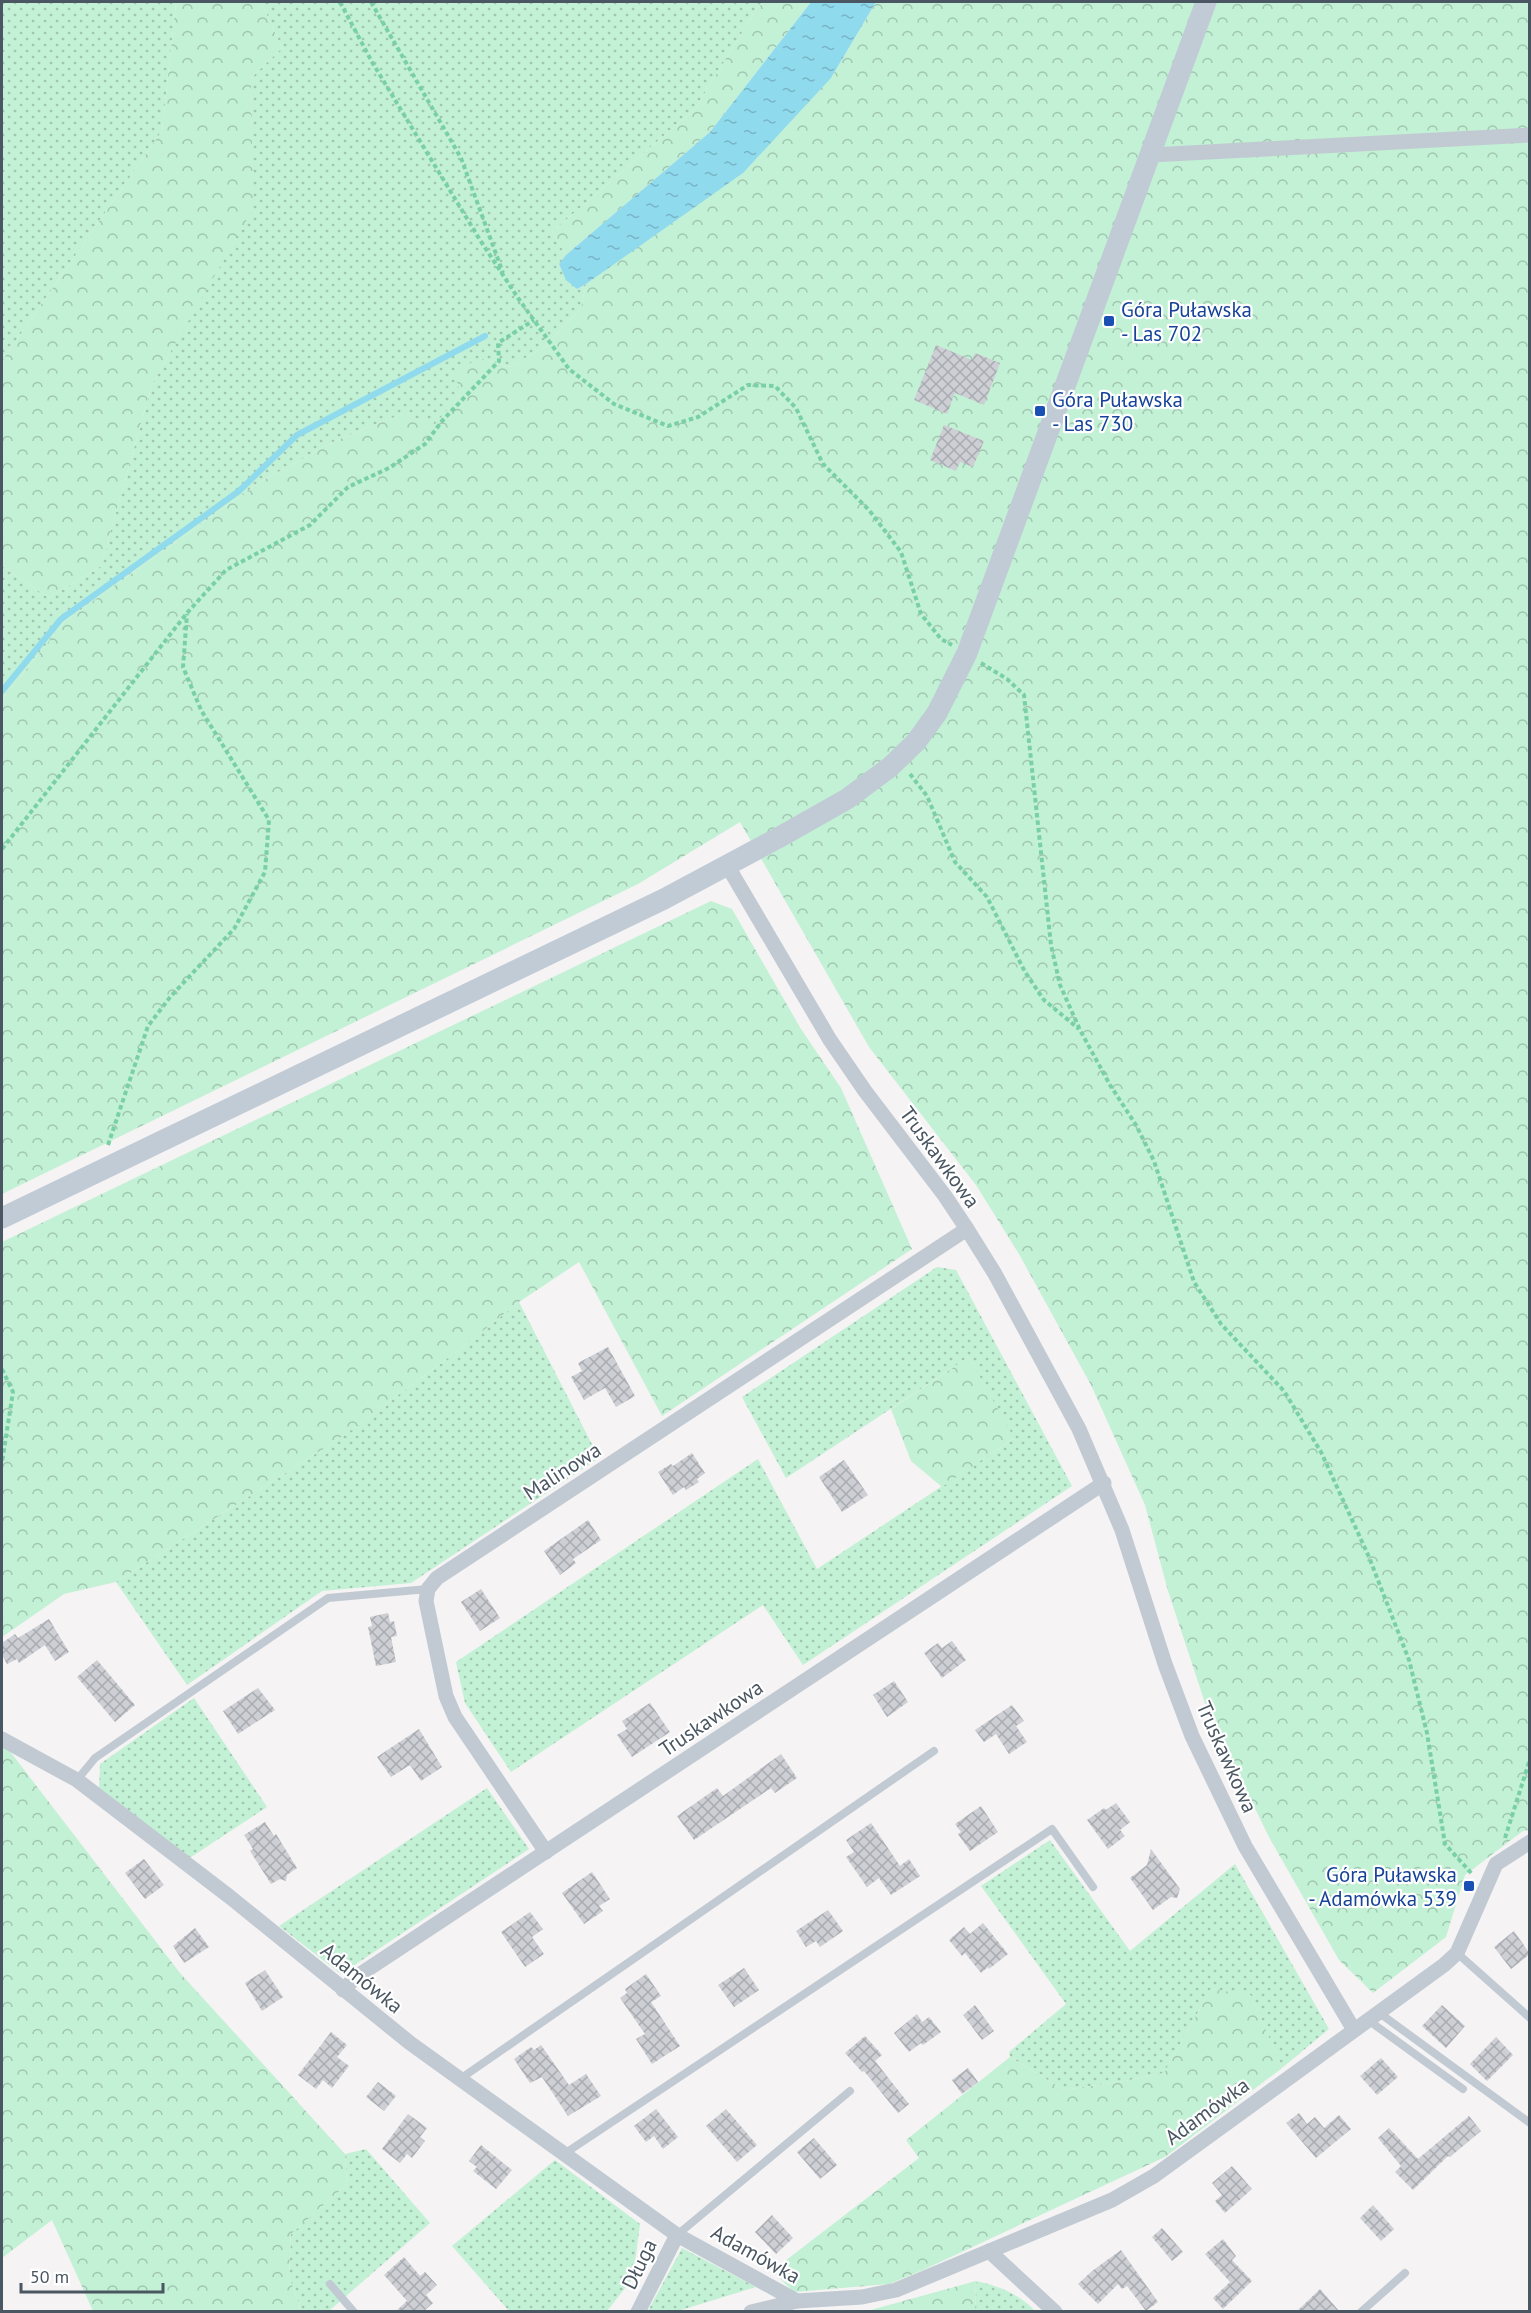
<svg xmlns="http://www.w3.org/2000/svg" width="1531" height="2313" font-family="'PT Sans',sans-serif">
<defs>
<pattern id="grass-dots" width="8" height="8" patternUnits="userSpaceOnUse" patternTransform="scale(1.5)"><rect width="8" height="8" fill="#c3f1d5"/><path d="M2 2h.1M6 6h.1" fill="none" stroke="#a0c6b0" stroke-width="1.8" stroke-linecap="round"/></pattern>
<pattern id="forest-crowns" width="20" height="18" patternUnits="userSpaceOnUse" patternTransform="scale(1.5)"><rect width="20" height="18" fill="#c3f1d5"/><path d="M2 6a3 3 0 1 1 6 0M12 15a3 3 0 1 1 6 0" fill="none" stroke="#a0c6b0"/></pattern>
<pattern id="water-ripples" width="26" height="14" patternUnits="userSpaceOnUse" patternTransform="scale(1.5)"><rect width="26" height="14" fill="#90daee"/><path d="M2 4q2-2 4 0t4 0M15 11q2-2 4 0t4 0" fill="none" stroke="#78b4c4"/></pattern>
<pattern id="building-cross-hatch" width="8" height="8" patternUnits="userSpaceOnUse" patternTransform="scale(1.5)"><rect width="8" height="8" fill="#cdcfd5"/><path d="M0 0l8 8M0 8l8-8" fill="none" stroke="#a8abb0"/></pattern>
</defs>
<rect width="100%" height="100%" fill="#f5f3f3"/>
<!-- grass -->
<g fill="url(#grass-dots)">
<path d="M2 2H176L162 131 2 361Z"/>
<path d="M261 2H765L757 8 695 109 552 232 566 255 559 265 577 289 586 284 581 308 546 346 510 367 479 358 460 395 435 425 402 414 335 441 260 482 65 621 2 700V566L49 598 101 566 152 384 252 209 251 78 282 48Z"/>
<path d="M937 1267 956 1270 1072 1486 803 1665 763 1605 511 1772 465 1703 456 1662 758 1459 817 1569 1013 1439 969 1357 786 1478 742 1397Z"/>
<path d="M519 1302 599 1458 411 1583 322 1591 187 1685 116 1582 343 1436 460 1349Z"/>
<path d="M194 1698 267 1807 188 1859 99 1791 100 1764Z"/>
<path d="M487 1788 529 1849 341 1974 279 1926Z"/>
<path d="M1050 1840 1130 1951 1235 1864 1329 2029 1282 2068 1251 1996 1211 1989 1164 2073 1125 2081 1064 2090 1010 2057 1009 2052 1066 2004 981 1886Z"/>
<path d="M366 2149 430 2223 330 2310 331 2311H301L289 2276 291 2234 347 2184 345 2154Z"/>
<path d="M555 2160 640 2224 633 2278 607 2311H509L452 2246Z"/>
<path d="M682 2248 756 2287 678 2311H648Z"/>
<path d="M976 2281C999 2286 1019 2294 1035 2311L975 2312Z"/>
</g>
<!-- forest -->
<g fill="url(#forest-crowns)">
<path d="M176 2H261L282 48 251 78 253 209 152 384 101 566 49 598 2 566V361L162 131Z"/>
<path d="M765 2H811L710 132 566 255 552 232 695 109 757 8Z"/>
<path d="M876 2H1529L1530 1830 1523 1831 1465 1875 1446 1937 1373 1993 1339 1960 1269 1837 1208 1712 1168 1591 1145 1505 1091 1385 1019 1254 976 1185 869 1047 740 822 638 884 2 1194V700L65 621 260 482 335 441 402 414 435 424 460 395 455 372 479 358 510 367 546 346 581 308 586 284 625 255 831 78Z"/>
<path d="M711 901 732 909 801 1029 841 1088 912 1249 662 1416 579 1262 519 1302 460 1349 343 1436 116 1582 64 1594 2 1637V1242Z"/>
<path d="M969 1357 1014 1438 942 1487 911 1461 891 1409Z"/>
<path d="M2 1741 180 1973 345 2154 347 2184 291 2234 289 2276 301 2311H93L52 2220 2 2258Z"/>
<path d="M1211 1989 1251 1995 1282 2068 1165 2157 923 2270 889 2284 794 2292 772 2271 919 2158 906 2140 1010 2057 1064 2090 1125 2081 1164 2073Z"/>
<path d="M976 2281 975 2311H867Z"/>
</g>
<!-- water -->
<path fill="url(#water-ripples)" d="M811 2H876L831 78 743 173 586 284 577 289 566 280 559 264 566 255 710 132Z"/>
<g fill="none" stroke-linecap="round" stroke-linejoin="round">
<!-- stream -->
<path stroke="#90daee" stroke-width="6" d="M2 691 61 619 239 491 297 435 485 336"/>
</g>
<!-- building -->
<g fill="url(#building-cross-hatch)">
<path d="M936 345 972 360 975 353 1000 363 984 405 955 393 947 414 914 400Z"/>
<path d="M944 425 984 441 973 467 960 462 956 471 930 460Z"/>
<path d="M608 1347 635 1396 616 1407 605 1388 584 1400 571 1377 582 1371 578 1363Z"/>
<path d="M692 1453 705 1473 697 1479 699 1482 686 1490 684 1487 673 1495 658 1472 671 1464 673 1466Z"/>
<path d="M844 1460 868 1495 842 1512 819 1477Z"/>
<path d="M588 1520 601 1540 573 1559 576 1563 560 1575 544 1551Z"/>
<path d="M481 1589 500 1618 480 1631 461 1602Z"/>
<path d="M388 1613 390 1622 394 1621 397 1636 391 1637 396 1662 376 1666 368 1627 372 1626 370 1617Z"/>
<path d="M49 1619 69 1652 55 1661 45 1645 19 1663 17 1659 7 1664 2 1655V1643L15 1634 18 1638Z"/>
<path d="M952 1641 966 1660 942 1678 924 1653 938 1643 942 1648Z"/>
<path d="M97 1660 135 1705 115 1722 77 1677Z"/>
<path d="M894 1681 908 1702 887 1717 873 1695Z"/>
<path d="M258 1688 275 1710 238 1734 223 1711Z"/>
<path d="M650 1703 670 1732 632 1757 617 1735 627 1729 622 1721Z"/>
<path d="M1012 1705 1024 1721 1016 1726 1027 1742 1009 1754 996 1734 984 1742 975 1730Z"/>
<path d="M419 1729 442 1767 421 1781 410 1765 391 1777 377 1757Z"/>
<path d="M781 1754 797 1778 775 1793 771 1788 694 1840 677 1816 717 1788 723 1796Z"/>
<path d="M1116 1803 1130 1822 1120 1830 1125 1836 1108 1849 1087 1820 1104 1808 1106 1810Z"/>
<path d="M981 1806 998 1832 970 1851 958 1834 961 1832 955 1824Z"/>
<path d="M265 1822 274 1836 276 1834 297 1868 287 1875 286 1881 280 1879 271 1884 250 1851 253 1849 244 1835Z"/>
<path d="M871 1823 900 1866 909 1859 920 1876 891 1895 879 1878 867 1887 846 1857 854 1852 846 1840Z"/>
<path d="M1151 1849 1180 1889 1177 1898 1171 1897 1153 1910 1130 1878 1147 1865Z"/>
<path d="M144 1859 164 1885 145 1899 125 1873Z"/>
<path d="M592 1872 610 1899 599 1906 603 1911 584 1924 562 1893Z"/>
<path d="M828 1910 843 1931 820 1947 816 1941 806 1947 796 1931Z"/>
<path d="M530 1912 543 1929 532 1937 544 1954 525 1967 501 1932Z"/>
<path d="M983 1923 1008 1954 989 1969 988 1967 981 1973 965 1953 962 1956 949 1940 964 1927 970 1934Z"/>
<path d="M195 1928 209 1947 184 1963 173 1946Z"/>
<path d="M1514 1931 1530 1954 1511 1969 1494 1947Z"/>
<path d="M744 1968 759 1990 734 2007 718 1985Z"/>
<path d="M265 1970 283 1997 262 2011 245 1983Z"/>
<path d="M646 1974 661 1996 651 2002 680 2046 652 2064 636 2039 645 2034 620 1998 627 1993 625 1989Z"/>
<path d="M975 2005 994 2031 982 2040 963 2015Z"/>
<path d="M1442 2005 1465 2026 1446 2048 1422 2026Z"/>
<path d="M917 2014 922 2022 929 2017 941 2032 923 2045 921 2043 909 2052 894 2033Z"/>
<path d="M331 2032 347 2045 337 2057 349 2066 332 2088 323 2080 316 2089 298 2075Z"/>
<path d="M865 2036 882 2055 875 2061 909 2104 898 2113 864 2071 862 2072 845 2053Z"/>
<path d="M1496 2037 1513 2055 1487 2081 1470 2064Z"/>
<path d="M541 2045 569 2085 586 2074 601 2096 568 2116 542 2077 530 2083 514 2059 531 2047 534 2050Z"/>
<path d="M1381 2058 1398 2077 1377 2095 1360 2076Z"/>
<path d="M968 2068 978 2082 962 2094 952 2080Z"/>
<path d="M378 2082 396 2096 384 2111 366 2097Z"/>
<path d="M656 2109 678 2137 663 2149 654 2136 646 2142 634 2126Z"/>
<path d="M726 2109 757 2145 737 2162 706 2126Z"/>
<path d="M1299 2113 1307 2124 1315 2117 1324 2128 1339 2115 1351 2129 1316 2158 1286 2123Z"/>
<path d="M408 2114 427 2128 420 2137 425 2141 412 2158 407 2154 400 2163 382 2149Z"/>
<path d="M1469 2116 1481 2131 1450 2157 1448 2156 1413 2190 1395 2172 1401 2166 1378 2138 1389 2128 1418 2159Z"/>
<path d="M814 2138 837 2165 820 2179 797 2152Z"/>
<path d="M481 2145 512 2170 496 2189 473 2171 477 2167 469 2161Z"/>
<path d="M1232 2166 1252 2189 1225 2213 1215 2201 1222 2195 1212 2183Z"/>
<path d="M1373 2205 1394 2229 1381 2241 1360 2218Z"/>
<path d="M772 2215 793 2238 776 2254 755 2232Z"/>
<path d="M1162 2228 1183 2252 1172 2261 1152 2237Z"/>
<path d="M1223 2239 1236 2256 1232 2260 1252 2281 1223 2309 1213 2298 1230 2282 1205 2254Z"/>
<path d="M1121 2250 1158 2302 1146 2311 1127 2286 1122 2289 1118 2284 1098 2304 1078 2284 1092 2271Z"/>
<path d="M404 2257 420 2276 425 2272 437 2285 426 2295 433 2303 423 2312H395L407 2301 384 2275Z"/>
<path d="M1320 2289 1340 2312H1296Z"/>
</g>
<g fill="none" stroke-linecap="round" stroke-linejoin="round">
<!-- path -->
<g stroke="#7ad0a6" stroke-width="4" stroke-dasharray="4.5 3" stroke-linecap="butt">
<path d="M340 2 372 62 480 240 518 298 569 369 614 404 668 426 698 417 748 385 775 386 796 408 823 464 869 510 901 552 921 614 941 639 952 645"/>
<path d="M371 2 461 158 503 273"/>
<path d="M981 663 1007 679 1024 695 1051 945 1060 985 1080 1030 1110 1085 1136 1125 1154 1161 1194 1282 1221 1324 1284 1391 1321 1452 1369 1557 1409 1660 1427 1733 1445 1844 1473 1875"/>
<path d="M910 774 927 796 955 862 987 897 1025 972 1044 1000 1079 1029"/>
<path d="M2 849 187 613 226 570 310 525 348 487 389 468 425 444 442 421 499 361 498 343 534 320"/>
<path d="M108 1145 148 1026 171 996 234 929 265 872 269 820 201 710 183 667 187 614"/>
<path d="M2 1369 13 1392 2 1462"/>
<path d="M1505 1838 1530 1759"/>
</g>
<!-- lane -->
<g stroke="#c1cad2" stroke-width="8">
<path d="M77 1780 95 1758 328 1598 428 1589"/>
<path d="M1457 1953 1530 2018"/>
<path d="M1378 2012 1530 2123"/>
<path d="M1368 2020 1463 2089"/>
<path d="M460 2079 934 1751"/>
<path d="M564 2154 1052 1829 1093 1887"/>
<path d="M677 2235 850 2091"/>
<path d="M330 2284 354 2312"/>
<path d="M1361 2312 1405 2273"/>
</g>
<!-- street -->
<g stroke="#c1cad2" stroke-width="15">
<path d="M1151 155 1530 135"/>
<path d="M727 865 830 1040 865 1091 945 1196 967 1229 995 1274 1079 1429 1122 1530 1165 1664 1192 1736 1245 1846 1354 2030"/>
<path d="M2 1739 77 1780 230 1897 410 2043 677 2235 797 2301"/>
<path d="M546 1852 455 1717 446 1696 426 1601 428 1589 437 1578 967 1229"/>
<path d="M343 1990 356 1977 1104 1483"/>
<path d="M989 2251 1055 2312"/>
<path d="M638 2312 677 2235"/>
<path d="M751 2312 797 2301 862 2297 896 2290 1112 2200 1154 2176 1444 1965 1457 1953 1496 1864 1530 1842"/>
</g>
<!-- secondary -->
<path stroke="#c1cbd6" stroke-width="21" d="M2 1218 664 899 778 838 847 799 890 767 916 742 937 713 967 653 1206 2"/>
</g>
<!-- markers -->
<g fill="#1a4fb4" stroke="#fff" stroke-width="2">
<rect x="1103" y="315" width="12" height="12" rx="3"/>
<rect x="1034" y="405" width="12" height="12" rx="3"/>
<rect x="1463" y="1880" width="12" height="12" rx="3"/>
</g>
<g text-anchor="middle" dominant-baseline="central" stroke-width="4.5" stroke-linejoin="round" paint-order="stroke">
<!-- transit labels -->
<g font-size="21" fill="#164399" stroke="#fff" text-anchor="start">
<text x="1121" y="309">Góra Puławska<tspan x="1121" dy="24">- Las 702</tspan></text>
<text x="1052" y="399">Góra Puławska<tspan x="1052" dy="24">- Las 730</tspan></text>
<text x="1457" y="1874" text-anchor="end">Góra Puławska<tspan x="1457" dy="24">- Adamówka 539</tspan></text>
</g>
<!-- street labels -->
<g font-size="21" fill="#4a5661" stroke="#fff">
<text transform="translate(940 1157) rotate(54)">Truskawkowa</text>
<text transform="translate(562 1471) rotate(-33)">Malinowa</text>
<text transform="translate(711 1718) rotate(-34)">Truskawkowa</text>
<text transform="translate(1227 1757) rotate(66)">Truskawkowa</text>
<text transform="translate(362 1978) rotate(39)">Adamówka</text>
<text transform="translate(1207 2111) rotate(-36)">Adamówka</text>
<text transform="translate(756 2254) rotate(29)">Adamówka</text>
<text transform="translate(639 2264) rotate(-64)">Długa</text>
</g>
</g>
<!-- border -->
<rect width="1531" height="2313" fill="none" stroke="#4a5661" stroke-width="6"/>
<!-- scale -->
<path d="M21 2283v9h142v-9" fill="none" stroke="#4a5661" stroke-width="3"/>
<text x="30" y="2283" font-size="18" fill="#4a5661" stroke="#ffffff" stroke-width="4.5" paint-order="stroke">50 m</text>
</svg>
